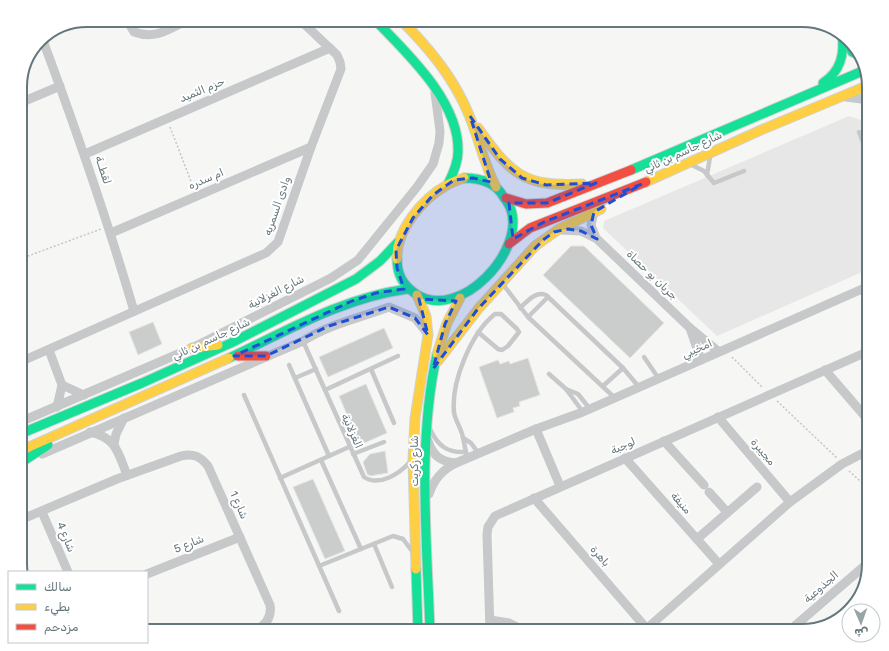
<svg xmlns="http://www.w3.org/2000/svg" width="889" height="651" font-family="Rubik,Vazirmatn,sans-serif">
<rect width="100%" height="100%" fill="#f6f6f5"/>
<!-- built -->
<path fill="#e6e7e6" d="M849 116 869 123V269L717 336 603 228 604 221Z"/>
<!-- building -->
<g fill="#cbcdcd" stroke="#e5e5e4">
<path d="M571 246H584L664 323 630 358 543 275Z"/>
<path d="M153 322 162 344 138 355 129 332Z"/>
<path d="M384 328 393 348 328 377 319 357Z"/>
<path d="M528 358 540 395 519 402 520 406 513 408 514 412 497 418 479 367 498 360 500 364 509 361 510 364Z"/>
<path d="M366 384 387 433 360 445 339 396Z"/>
<path d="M385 451 388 473 370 476 367 474 363 462 370 454Z"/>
<path d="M313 479 345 551 325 559 293 487Z"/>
</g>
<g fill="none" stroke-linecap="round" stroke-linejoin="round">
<defs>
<g id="fast">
<path d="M375 20C407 53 460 102 458 152 458 163 453 174 448 184"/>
<path d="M846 37 852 52 861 56"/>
<path d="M823 83C841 71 845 54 842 33"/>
<path d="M631 170 865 70"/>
<path d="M397 259C397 275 403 285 416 294 460 323 528 249 510 207 508 203 506 200 503 196 495 182 480 178 464 178"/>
<path d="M229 358C287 331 342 298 407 289"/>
<path d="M20 434 142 383 231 343 356 279 380 261 398 242"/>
<path d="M22 462 48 445"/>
<path d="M416 569 418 631"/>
<path d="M430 631C427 540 417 443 437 354"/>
</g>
<g id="slow">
<path d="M401 20C429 48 454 78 469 115 479 139 484 164 496 187"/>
<path d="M478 128C511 174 523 187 582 184"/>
<path d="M646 182 761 130 869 85"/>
<path d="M397 259C396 230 422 199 447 185 452 182 458 180 464 178"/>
<path d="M192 348 218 345"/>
<path d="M437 354 447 323 460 298"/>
<path d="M438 361 479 308 535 246 559 229 601 209"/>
<path d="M20 451 229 358"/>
<path d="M416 569 413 460 415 418 428 335 426 316 417 295"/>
</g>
<g id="jam">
<path d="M506 198 526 204 547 203 631 170"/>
<path d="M509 244 530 228 646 182"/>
<path d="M238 356H266"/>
</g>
</defs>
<!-- fast casing -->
<use href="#fast" stroke="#d0d2d2" stroke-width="11"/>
<!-- slow casing -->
<use href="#slow" stroke="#d0d2d2" stroke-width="11"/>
<!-- jam casing -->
<use href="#jam" stroke="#d0d2d2" stroke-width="11"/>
<!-- path -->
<g stroke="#c5c6c6" stroke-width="1.5" stroke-dasharray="2 2" stroke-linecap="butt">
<path d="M170 127 194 189"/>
<path d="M20 259 101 229"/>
<path d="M732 357 763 388"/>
<path d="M777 401 837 458"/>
<path d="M849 471 869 489"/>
</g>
<!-- lane -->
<g stroke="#c6c8c9" stroke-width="4.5">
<path d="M859 132 868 155"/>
<path d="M690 164 704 171 714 183 744 171"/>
<path d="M707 175 710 157"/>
<path d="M502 283 528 317 615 398"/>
<path d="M520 308C528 301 535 291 546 295L623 368 639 387"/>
<path d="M528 317 548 297"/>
<path d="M303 341 364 477C379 487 399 474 410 462"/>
<path d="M644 357 659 379"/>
<path d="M289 365 329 456"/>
<path d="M371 369 394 423"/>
<path d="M549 374 566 389 583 412"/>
<path d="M295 378 316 369"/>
<path d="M603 386 623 368"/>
<path d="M566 389 578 394 590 409"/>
<path d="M325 390 398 356"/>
<path d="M244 395 339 611"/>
<path d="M430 429C438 446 447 453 466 452"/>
<path d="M463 438 471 443 479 454"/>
<path d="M353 454 384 442"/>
<path d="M468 459C465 451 465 445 463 438 462 429 455 421 454 412 451 382 471 333 495 314H501L517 329 519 332 508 346 502 350 498 349 478 332"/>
<path d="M321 460 361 549"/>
<path d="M280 478 349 447"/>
<path d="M374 544 392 587"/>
<path d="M319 566 393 536 403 539 412 551"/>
</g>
<!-- street -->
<g stroke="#c6c8c9" stroke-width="9">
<path d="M127 20 134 32C156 40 169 29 188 20"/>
<path d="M42 38C76 129 107 219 134 311"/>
<path d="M846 97 869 100"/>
<path d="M20 103 60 86"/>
<path d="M85 154 330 48"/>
<path d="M594 212 591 225 596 238"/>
<path d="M561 230 581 231 597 239 690 328 719 352"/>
<path d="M111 233 311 147"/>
<path d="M690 328 701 360"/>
<path d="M49 350 62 385 57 407"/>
<path d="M20 362 266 253 278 242 311 147 341 69 340 62 337 55 300 20"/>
<path d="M825 370 869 421"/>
<path d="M62 385 84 395"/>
<path d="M718 417 790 502"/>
<path d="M20 422 192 348 331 278 358 260 417 187 433 164 439 143 440 131 435 93"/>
<path d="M536 429 560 486"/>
<path d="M90 432C117 438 118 453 127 475"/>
<path d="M428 441C433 456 441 462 456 463"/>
<path d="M664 441 704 485"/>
<path d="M114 444 116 434 124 418"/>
<path d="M42 454 303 341C330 324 359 318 389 307L415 318 427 333"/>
<path d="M625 458 719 564"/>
<path d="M709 492 727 512"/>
<path d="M429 494C434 479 442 470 456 463L536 429 583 412 869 286"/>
<path d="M534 498 647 629"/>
<path d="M42 512 68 572"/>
<path d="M20 520 117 479 181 456C193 453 200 456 208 466L270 605C272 618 265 626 254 631"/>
<path d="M697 539 757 487"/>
<path d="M147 574 240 537"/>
<path d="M490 620 509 623 525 631"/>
<path d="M490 631 487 534 488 527 495 516 869 351"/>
<path d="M644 631 790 502 842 464 869 450"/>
<path d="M789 631 869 562"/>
</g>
<!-- fast -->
<use href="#fast" stroke="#16e098" stroke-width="9"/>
<!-- slow -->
<use href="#slow" stroke="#ffcf43" stroke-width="9"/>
<!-- jam -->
<use href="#jam" stroke="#f24e42" stroke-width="9"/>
</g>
<!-- marked area -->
<path fill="#1d4ed8" fill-opacity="0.2" stroke="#1d4ed8" stroke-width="3" stroke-dasharray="8 5" stroke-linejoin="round" d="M470 116 500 159 522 178 546 185 596 183 547 203H509L513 239 544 222 642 184 594 212 591 225 597 239 581 231 568 229 554 232 543 240 477 310 433 369 445 324 456 301 419 299 428 335 415 318 389 307 329 326 266 356H234L352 301 376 293 404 289 397 268 396 250 413 218 433 195 454 180 473 178 491 182Z"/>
<g text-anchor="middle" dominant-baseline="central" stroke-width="4" stroke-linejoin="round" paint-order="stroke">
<!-- street labels -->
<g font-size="11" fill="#65767c" stroke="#fff">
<text transform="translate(202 90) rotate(-23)">حزم الثميد</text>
<text transform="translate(683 152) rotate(-25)">شارع جاسم بن ثاني</text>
<text transform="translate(103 170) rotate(72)">لقطــة</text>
<text transform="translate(206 179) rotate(-23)">ام سدره</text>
<text transform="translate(277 206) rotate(-71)">وادى السمريه</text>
<text transform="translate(652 275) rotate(44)">جريان بو حصاة</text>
<text transform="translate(276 292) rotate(-27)">شارع الغزلانية</text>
<text transform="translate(211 339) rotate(-25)">شارع جاسم بن ثاني</text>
<text transform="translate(697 349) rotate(-24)">امخيبي</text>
<text transform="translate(352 431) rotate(66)">الغزلانية</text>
<text transform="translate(623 446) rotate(-24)">لوجبة</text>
<text transform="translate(763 452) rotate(50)">مجيبرة</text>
<text transform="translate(414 461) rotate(-90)">شارع زكريت</text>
<text transform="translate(681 503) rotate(49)">منيفة</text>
<text transform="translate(239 505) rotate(66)">شارع 1</text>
<text transform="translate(66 537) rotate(67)">شارع 4</text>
<text transform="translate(189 544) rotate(-22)">شارع 5</text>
<text transform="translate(600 556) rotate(49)">باهرة</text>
<text transform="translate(821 587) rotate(-41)">الجذوعية</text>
</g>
</g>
<!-- crop -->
<path d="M0 0H889V651H0ZM87 27H802A60 60 0 0 1 862 87V564A60 60 0 0 1 802 624H87A60 60 0 0 1 27 564V87A60 60 0 0 1 87 27Z" fill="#fff" fill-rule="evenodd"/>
<path fill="none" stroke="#65767c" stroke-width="2" d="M87 27H802A60 60 0 0 1 862 87V564A60 60 0 0 1 802 624H87A60 60 0 0 1 27 564V87A60 60 0 0 1 87 27Z"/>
<!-- legend -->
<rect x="8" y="571" width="140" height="72" fill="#ffffff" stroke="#c1c8cb"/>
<rect x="16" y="584" width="20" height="6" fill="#16e098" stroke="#c1c8cb"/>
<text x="44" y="591" font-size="12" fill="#65767c">سالك</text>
<rect x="16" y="604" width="20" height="6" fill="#ffcf43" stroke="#c1c8cb"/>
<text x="44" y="611" font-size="12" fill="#65767c">بطيء</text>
<rect x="16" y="624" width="20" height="6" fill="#f24e42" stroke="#c1c8cb"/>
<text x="44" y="631" font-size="12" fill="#65767c">مزدحم</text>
<!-- north arrow -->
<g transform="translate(861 623) rotate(178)"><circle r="19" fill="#ffffff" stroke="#c1c8cb"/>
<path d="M0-3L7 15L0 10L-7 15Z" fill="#98a3a6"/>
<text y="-6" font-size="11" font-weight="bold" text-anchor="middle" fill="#65767c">ش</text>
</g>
</svg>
